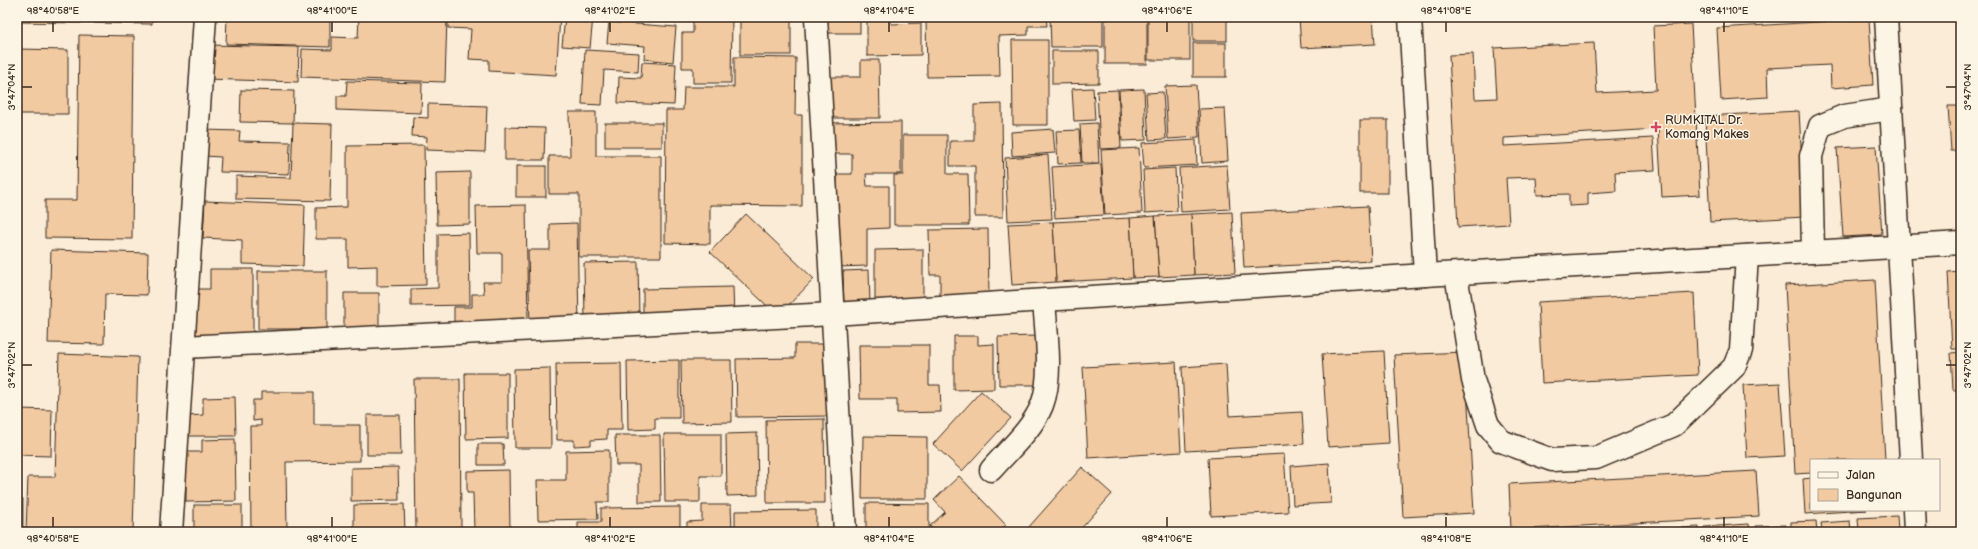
<svg xmlns="http://www.w3.org/2000/svg" width="1978" height="549" font-family="'Balsamiq Sans',sans-serif">
<rect width="100%" height="100%" fill="#faecd7"/>
<filter id="ink" filterUnits="userSpaceOnUse"><feTurbulence type="fractalNoise" baseFrequency=".025" numOctaves="2"/><feDisplacementMap in="SourceGraphic" scale="8" xChannelSelector="R" yChannelSelector="G"/><feConvolveMatrix kernelMatrix="1 2 1 2 8 2 1 2 1" color-interpolation-filters="sRGB"/></filter>
<g filter="url(#ink)">
<!-- building -->
<g fill="#f2caa1" stroke="#3b2a1e">
<path d="M17 17H81V23L17 22Z"/>
<path d="M94 17H152V24L94 23Z"/>
<path d="M227 17H330V47L226 44Z"/>
<path d="M359 17H447L445 82 301 77 302 49 332 50V37L358 38Z"/>
<path d="M448 17H560L556 75 489 71V60L469 59 471 29 448 28Z"/>
<path d="M565 17H593L590 48 562 46Z"/>
<path d="M693 17H732L731 83H693V68H682V33H693Z"/>
<rect x="740" y="17" width="51" height="38"/>
<rect x="827" y="17" width="33" height="16"/>
<path d="M867 17H891V24L921 23V55L867 56Z"/>
<path d="M926 17H1046L1047 26H1028V35L999 36 1000 76 927 77Z"/>
<path d="M1050 17H1103V47H1051Z"/>
<rect x="1105" y="17" width="42" height="47"/>
<rect x="1148" y="17" width="42" height="43"/>
<rect x="1193" y="17" width="34" height="24"/>
<path d="M1299 17H1373L1375 44 1301 48Z"/>
<path d="M1869 19 1873 85 1831 88 1830 65 1767 68 1768 97 1721 100 1717 28Z"/>
<path d="M609 22 676 27 673 62 644 59 645 46 607 43Z"/>
<path d="M1691 24 1700 195 1662 197 1658 129 1504 138V146L1653 138 1655 170 1615 172 1616 191 1588 193V205L1569 206V194L1537 195 1536 177 1506 178 1509 224 1458 227 1449 55 1473 54 1475 99 1497 98 1494 48 1594 43 1597 93 1656 90 1653 26Z"/>
<path d="M79 35 134 36 132 239 45 238V200H77Z"/>
<path d="M1958 38H1961V86H1960Z"/>
<path d="M1012 40H1048V125H1013Z"/>
<rect x="1193" y="43" width="33" height="34"/>
<path d="M208 45 299 47 298 82 207 79Z"/>
<path d="M17 49 68 50V114H17Z"/>
<path d="M585 50 639 53 638 72 604 70 602 105 582 104Z"/>
<path d="M1052 51H1099V83L1052 84Z"/>
<path d="M734 57 796 58 795 115H802V206L710 205V244L665 243 666 110H683L684 87H734Z"/>
<path d="M861 60H879L880 118H829V77H861Z"/>
<path d="M642 62 676 64 674 105 618 103 619 77 641 78Z"/>
<path d="M347 81 422 83 421 113 337 110V96H346Z"/>
<path d="M1196 85 1199 137 1168 139 1165 86Z"/>
<path d="M1093 88 1095 120 1074 121 1072 89Z"/>
<path d="M1144 89 1146 140 1122 141 1119 90Z"/>
<path d="M241 90 294 91 293 123 240 122Z"/>
<path d="M1118 90 1121 148 1100 149 1097 91Z"/>
<path d="M1163 92 1166 139 1149 140 1146 93Z"/>
<path d="M428 104 487 106 485 152 426 150 427 137 412 136 413 117 428 118Z"/>
<path d="M1002 104 1003 217H975V166H950V141H974V105Z"/>
<path d="M1948 106H1961V151H1951Z"/>
<path d="M1225 108 1228 161 1202 163 1199 109Z"/>
<path d="M1799 111 1805 217 1710 222 1705 116Z"/>
<path d="M569 112H596V156H661V257H579V194H549V156H570Z"/>
<rect x="1360" y="120" width="28" height="73"/>
<path d="M901 122V174H866L867 186H889V228L867 229V266L838 267 837 174H852V154H825V123Z"/>
<path d="M293 123 332 124 330 201 236 199V176L291 178Z"/>
<rect x="605" y="123" width="57" height="24"/>
<path d="M1097 123 1099 163H1082L1080 124Z"/>
<path d="M505 127 545 128 544 160H505Z"/>
<path d="M1053 129 1055 153 1012 156 1011 132Z"/>
<path d="M204 130 240 131 239 141 290 142 289 174 220 172 221 157 204 156Z"/>
<path d="M1079 130 1081 163 1058 164 1056 131Z"/>
<path d="M903 135H947V174H968L969 225H894V175H903Z"/>
<path d="M1196 140 1197 165 1144 168 1142 143Z"/>
<path d="M424 145 426 285 377 286V266L348 267V239H316V208L347 207V146Z"/>
<path d="M1876 146 1882 235 1843 237 1837 148Z"/>
<path d="M1139 148 1142 213 1105 215 1101 150Z"/>
<path d="M1048 155 1052 219 1008 221 1005 158Z"/>
<path d="M1101 164 1104 215 1055 218 1052 167Z"/>
<path d="M1227 165 1230 209 1181 212 1179 168Z"/>
<rect x="516" y="166" width="30" height="31"/>
<path d="M1175 168 1177 211 1145 213 1143 170Z"/>
<path d="M470 172V224L437 225 436 173Z"/>
<path d="M205 201 305 205 303 266 242 264V240L203 238Z"/>
<path d="M526 205 528 323 454 324V307H472V294H484L483 282H502V253H477L476 206Z"/>
<path d="M1368 206 1371 261 1244 268 1241 213Z"/>
<path d="M1232 212 1235 273 1194 275 1191 214Z"/>
<path d="M746 214 814 279 778 316 710 252Z"/>
<path d="M1191 214 1194 275 1159 277 1155 216Z"/>
<path d="M1155 216 1159 277 1133 278 1130 218Z"/>
<path d="M1130 218 1133 278 1056 282 1053 222Z"/>
<path d="M1053 222 1056 282 1012 285 1008 224Z"/>
<path d="M577 223 579 326H530L528 250H550V224Z"/>
<path d="M988 229 989 298H940V275H930L929 230Z"/>
<path d="M469 233 470 305 411 306V289L438 288V234Z"/>
<path d="M923 249V303H875V250Z"/>
<path d="M51 250 148 253 147 295 105 294 104 344 48 343Z"/>
<path d="M638 262 639 319 585 320 584 263Z"/>
<path d="M210 269H253V337H194V289H210Z"/>
<path d="M869 270 870 305H844L843 271Z"/>
<rect x="258" y="271" width="69" height="58"/>
<path d="M1961 271V349H1952L1948 272Z"/>
<path d="M1875 280 1885 460H1811V473L1795 474 1785 285Z"/>
<path d="M733 287 734 318 643 319V289Z"/>
<path d="M344 293H379V332L344 333Z"/>
<path d="M1694 293 1698 375 1542 383 1538 302Z"/>
<path d="M954 336H978V345L994 344V389L954 390Z"/>
<path d="M1037 336 1038 385H999L998 337Z"/>
<path d="M795 344H832L833 416 737 417 736 359 795 358Z"/>
<path d="M859 345H929V385H940L941 412 897 413V399H860Z"/>
<path d="M1384 351 1389 443 1328 447 1322 354Z"/>
<path d="M1465 352 1474 513 1403 517 1394 355Z"/>
<path d="M1961 352V390H1953L1951 353Z"/>
<path d="M59 354 138 357 133 532H26L28 477H55Z"/>
<path d="M679 360V418H655V429L628 430 627 361Z"/>
<path d="M681 360H731L732 422 682 423Z"/>
<path d="M1176 362 1181 452 1088 458 1083 367Z"/>
<path d="M621 363 622 430H607V439L591 440V445L574 446V440H557L556 364Z"/>
<path d="M1226 364 1229 416 1302 412 1304 444 1186 451 1182 367Z"/>
<path d="M550 368 551 448H515L514 369Z"/>
<path d="M465 373H508V438L466 439Z"/>
<path d="M414 379H460L461 532H416Z"/>
<path d="M1780 383 1785 456 1747 458 1743 385Z"/>
<path d="M981 391 1011 418 962 471 933 444Z"/>
<path d="M261 392H314V425H360V461L286 462 287 532H251L250 426H261V420L253 421V400H261Z"/>
<path d="M235 397 236 436H187V416L203 415V398Z"/>
<path d="M19 409 52 410 51 456 17 455Z"/>
<path d="M367 415H400L401 455H367Z"/>
<path d="M824 419 825 503H767L766 420Z"/>
<path d="M757 433 758 495 727 496 726 434Z"/>
<path d="M664 434H721V476H700V502H665Z"/>
<path d="M615 435H660L661 502H639V465H616Z"/>
<path d="M863 436 927 437V499H862Z"/>
<path d="M235 439 236 501 186 502V452H202V440Z"/>
<path d="M478 444H503L504 465H478Z"/>
<path d="M609 450V502H597L598 519 538 520 537 480H566V451Z"/>
<path d="M1284 454 1288 512 1211 516 1208 458Z"/>
<path d="M1329 463 1331 503 1293 505 1291 466Z"/>
<path d="M398 467 399 500 351 501V468Z"/>
<path d="M1082 467 1112 494 1078 532H1032L1028 528Z"/>
<path d="M509 470 510 530H474L473 493H467V471Z"/>
<path d="M1756 471 1759 516 1511 530 1509 484Z"/>
<path d="M959 476 1006 525 998 532H936L930 526 945 512 934 500Z"/>
<path d="M1811 478V510H1867L1805 514 1803 479Z"/>
<rect x="17" y="499" width="6" height="33"/>
<path d="M866 503 929 504V532H866Z"/>
<path d="M404 504 405 532H354V505Z"/>
<rect x="194" y="505" width="48" height="27"/>
<path d="M702 505H731L732 532H687V522L702 521Z"/>
<path d="M680 507V532H578V522H601V508Z"/>
<path d="M816 510V532H735V511Z"/>
<path d="M1897 516 1898 532H1859L1858 518Z"/>
<path d="M1816 521 1817 532H1791V522Z"/>
<path d="M1850 521 1851 532H1822L1821 523Z"/>
<path d="M1749 524 1750 532H1704V527Z"/>
<path d="M1786 525V532H1756V526Z"/>
<path d="M1699 527V532H1632V531Z"/>
<path d="M576 530V532H500V531Z"/>
</g>
<g fill="none" stroke-linecap="round" stroke-linejoin="round">
<defs>
<g id="minor">
<path d="M816 17 845 532"/>
<path d="M1410 17 1425 275"/>
<path d="M1886 17 1911 460"/>
<path d="M1813 252 1811 156 1820 126 1844 116 1891 109"/>
<path d="M1456 274 1473 380 1488 425 1501 441 1552 460 1596 458 1674 425 1734 367 1741 350 1747 256"/>
<path d="M184 347 833 314 1425 275 1961 243"/>
<path d="M991 470C1008 450 1032 430 1042 405 1053 377 1046 331 1044 301"/>
<path d="M1914 510 1915 532"/>
<path d="M171 532 205 17"/>
</g>
</defs>
<!-- minor casing -->
<use href="#minor" stroke="#3b2a1e" stroke-width="25"/>
<!-- minor -->
<use href="#minor" stroke="#fcf5e5" stroke-width="22"/>
</g>
</g>
<!-- ticks -->
<path fill="none" stroke="#3b2a1e" stroke-width="1.5" d="M53 22V32M332 22V32M610 22V32M889 22V32M1167 22V32M1446 22V32M1724 22V32M22 87H32M1946 87H1956M22 365H32M1946 365H1956M53 517V527M332 517V527M610 517V527M889 517V527M1167 517V527M1446 517V527M1724 517V527"/>
<!-- markers -->
<path fill="#d1495b" stroke="#fcf5e5" stroke-width="1.5" d="M1654 121h4v4h4v4h-4v4h-4v-4h-4v-4h4z"/>
<g text-anchor="middle" dominant-baseline="central" stroke-width="3" stroke-linejoin="round" paint-order="stroke">
<!-- poi labels -->
<g font-size="12" fill="#3b2a1e" stroke="#fcf5e5" text-anchor="start">
<text x="1665" y="120">RUMKITAL Dr.<tspan x="1665" dy="14">Komang Makes</tspan></text>
</g>
</g>
<!-- margin -->
<rect width="1978" height="549" fill="none" stroke="#fcf5e5" stroke-width="44"/>
<!-- legend -->
<rect x="1810" y="459" width="130" height="52" fill="#fcf5e5" stroke="#afa495"/>
<rect x="1818" y="472" width="20" height="6" fill="#fcf5e5" stroke="#afa495"/>
<text x="1846" y="479" font-size="12" fill="#3b2a1e">Jalan</text>
<rect x="1818" y="489" width="20" height="12" fill="#f2caa1" stroke="#afa495"/>
<text x="1846" y="499" font-size="12" fill="#3b2a1e">Bangunan</text>
<rect x="22" y="22" width="1934" height="505" fill="none" stroke="#3b2a1e" stroke-width="1.5"/>
<g font-size="10" text-anchor="middle" fill="#3b2a1e">
<text x="53" y="14">98°40'58"E</text>
<text x="332" y="14">98°41'00"E</text>
<text x="610" y="14">98°41'02"E</text>
<text x="889" y="14">98°41'04"E</text>
<text x="1167" y="14">98°41'06"E</text>
<text x="1446" y="14">98°41'08"E</text>
<text x="1724" y="14">98°41'10"E</text>
<text transform="translate(11 87) rotate(-90)" y="4">3°47'04"N</text>
<text transform="translate(1967 87) rotate(-90)" y="4">3°47'04"N</text>
<text transform="translate(11 365) rotate(-90)" y="4">3°47'02"N</text>
<text transform="translate(1967 365) rotate(-90)" y="4">3°47'02"N</text>
<text x="53" y="542">98°40'58"E</text>
<text x="332" y="542">98°41'00"E</text>
<text x="610" y="542">98°41'02"E</text>
<text x="889" y="542">98°41'04"E</text>
<text x="1167" y="542">98°41'06"E</text>
<text x="1446" y="542">98°41'08"E</text>
<text x="1724" y="542">98°41'10"E</text>
</g>
</svg>
